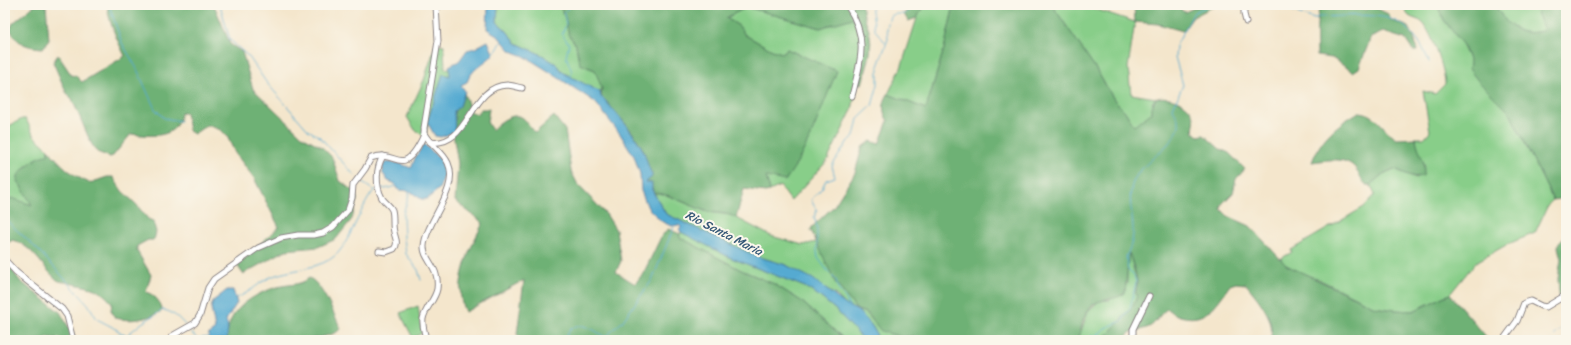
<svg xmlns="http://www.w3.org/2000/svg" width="1571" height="345" font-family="Sriracha,sans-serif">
<rect width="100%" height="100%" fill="#fbf7ec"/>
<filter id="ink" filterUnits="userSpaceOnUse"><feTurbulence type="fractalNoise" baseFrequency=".025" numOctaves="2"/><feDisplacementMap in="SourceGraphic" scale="8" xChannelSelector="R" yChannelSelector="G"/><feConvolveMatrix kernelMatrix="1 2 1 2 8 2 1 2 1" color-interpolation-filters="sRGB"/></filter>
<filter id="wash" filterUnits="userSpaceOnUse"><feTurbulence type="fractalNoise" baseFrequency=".012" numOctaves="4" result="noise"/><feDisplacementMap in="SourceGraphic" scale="16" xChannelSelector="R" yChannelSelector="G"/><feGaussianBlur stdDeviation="0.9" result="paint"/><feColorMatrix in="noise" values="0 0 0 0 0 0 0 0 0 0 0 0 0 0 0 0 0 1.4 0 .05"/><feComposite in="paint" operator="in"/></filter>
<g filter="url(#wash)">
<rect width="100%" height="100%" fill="#f4e6cc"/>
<!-- green -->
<g fill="#88ce89" stroke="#557862">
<path d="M498 5H559L565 18 569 35 576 45 578 58 584 66 595 70C599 77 604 86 600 94L564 73 556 64 542 55 516 43 506 30 497 22Z"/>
<path d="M924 5H954L944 49 926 109 888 94 901 68 917 18Z"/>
<path d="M1052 5H1083L1135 22 1128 68 1131 94 1156 98 1153 101 1151 113 1135 127 1124 110 1115 101 1094 66Z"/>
<path d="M1402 5H1437L1444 20 1461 41 1479 82 1510 113 1553 200 1548 205 1535 233 1508 244 1476 262 1450 294 1413 311 1394 310 1375 307 1318 279 1299 272 1286 265 1280 259 1292 252 1291 250 1364 207 1375 195 1370 184 1383 174 1394 169 1416 178 1425 166 1417 149 1416 138H1424L1430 131 1423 91 1435 94 1445 84C1445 70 1432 34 1423 23 1419 19 1413 19 1409 16 1406 13 1404 8 1402 5Z"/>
<path d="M1495 5H1534L1545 30C1519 38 1507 26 1495 5Z"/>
<path d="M747 7 820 28 853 17 862 38 864 50 852 110 827 161 791 201 780 186 770 191 766 177 799 160 812 129 805 58 787 49 782 53 772 50 745 35 739 26 726 18Z"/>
<path d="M436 44 444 45 445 69H449L450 76 443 74 428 120 425 137 415 130 407 117 424 80Z"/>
<path d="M22 119H26L34 136 48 149V155L26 166 18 176 32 205 5 197V128Z"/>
<path d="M654 193 664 194 707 212 731 215 771 236 803 245 816 242 825 257 835 282 857 310 847 306 837 296 786 265 756 256 666 214Z"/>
<path d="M681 231 729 257 805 287 819 296 836 310 864 340H845L801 301 774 284 741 270 679 237Z"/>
<path d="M1129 252 1137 282 1135 293 1137 297 1133 306 1103 340H1078L1088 311 1099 301 1110 300 1127 284V261Z"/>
<path d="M418 306 422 333 413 338 400 313Z"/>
<path d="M858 311C868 311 871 320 877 326 888 336 901 337 914 336L917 340H877C877 328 866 319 858 311Z"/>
</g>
<!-- forest -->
<g fill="#6eb175" stroke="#486a58">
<path d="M35 5H46L49 40 43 48C27 47 17 44 10 29L13 23Z"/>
<path d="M107 5H214L230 44 242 52 253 89 302 136 322 147 332 157 340 181 354 191 357 199 352 219 336 239 318 247 286 250 243 274 237 265 279 227 254 178 235 153 227 136 221 130 207 125 194 134 189 131 186 113H181C177 140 152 136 131 134L113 156 110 157 97 152 91 143 72 99 66 92 53 62 58 55 72 76 75 75 82 82 125 56C117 40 109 23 107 5Z"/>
<path d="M559 5H861C864 10 863 14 865 19 876 44 869 59 862 84L858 83C863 51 867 49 853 18L820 28 747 7 726 18 739 26 745 35 772 50 782 53 787 49 837 71C821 108 809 149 785 181L766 177 770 191 765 192 744 189 736 218C727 212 716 214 706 211 691 207 668 192 654 193L650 183 646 182 651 173C645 167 647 157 643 150 634 131 618 116 605 100L601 97 602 89 595 70 580 64 576 45 569 35 565 18Z"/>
<path d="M911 5H924L917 18 908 21 904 14Z"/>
<path d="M954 5H1052L1094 66 1115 101 1124 110 1134 126 1151 113V107L1156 98C1169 95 1189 102 1194 117 1196 122 1192 127 1194 133L1198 136 1204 135 1220 149 1229 153 1245 169 1236 179 1233 193 1222 204 1221 209 1228 216 1250 226 1286 265 1375 307 1394 310 1413 311 1450 294 1489 340H1270C1277 320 1258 299 1246 284L1236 283 1230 285C1216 305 1205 325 1177 315 1173 314 1171 310 1167 309 1159 314 1157 323 1149 327 1138 332 1130 328 1124 340H1103L1133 306 1137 297C1134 292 1138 287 1137 282 1136 272 1132 262 1129 253L1125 293C1117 299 1110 298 1101 301 1084 305 1082 326 1078 340H917L914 336 901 337 881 331 867 313 857 310 835 282 811 230 812 227 834 206 855 173 862 147 871 141 879 144 888 121C882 112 882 104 888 94L926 109 944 49Z"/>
<path d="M1134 5H1182L1181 10 1185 12 1200 5H1216L1193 17 1183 31 1158 24 1135 22Z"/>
<path d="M1321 5H1334L1345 9 1347 5H1353L1366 10 1372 6 1388 14 1391 20 1409 27 1414 37 1417 51H1413L1405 39 1383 32 1371 37 1359 68 1353 72 1332 58 1317 56C1317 44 1315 15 1321 5Z"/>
<path d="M1437 5H1495C1506 25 1520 39 1544 30L1534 5H1566V198L1553 200 1510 113 1479 82 1469 69 1470 63 1465 48 1444 20Z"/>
<path d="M464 93 471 112 477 114 481 109H489L487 122 492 130C498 123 513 111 523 118 527 121 531 129 535 133L554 116 565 130 571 171 578 185 606 214 616 230 621 261 616 272 635 284 644 272 661 237 668 229 680 234 679 237 741 270 774 284 801 301 845 340H521L517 334 524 280 465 312C452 285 470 248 483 223L455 201 458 164 453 133 455 118 454 111 460 106Z"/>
<path d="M1359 112C1378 113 1383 131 1397 139L1416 138C1418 154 1427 159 1423 176 1411 179 1405 172 1394 169L1383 174 1370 185H1367C1361 181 1360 175 1356 169 1347 156 1326 160 1312 162 1320 138 1338 124 1359 112Z"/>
<path d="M48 149C60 164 72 176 90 183L107 177H113L122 191 136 204 148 219 153 221 156 232 154 240H148L137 246V251L151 275 146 292C154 294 162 303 162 311 148 319 131 322 115 318L111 310 112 303C96 284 86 288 65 282 62 282 59 281 57 280 41 266 35 248 13 240L5 244V203L12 198 32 205 18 181V176C23 168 39 154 48 155Z"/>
<path d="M1566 235V300L1560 303 1558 279 1561 259 1558 247 1559 242Z"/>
<path d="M5 260 20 281 60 312 76 340C66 340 55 337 45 338L46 340H5Z"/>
<path d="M309 278C322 283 335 317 341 329 323 345 253 340 227 340 227 335 227 329 229 325 235 304 262 290 282 286 292 284 301 285 309 278Z"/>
</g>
<!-- water -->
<g fill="#55aad1" stroke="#3c6686">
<path d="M488 5H498L497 22 506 30 516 43 542 55 556 64 564 73 600 92 601 97 605 100C618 116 632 130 642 148 647 157 647 166 652 174V177L646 182 652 183V190L666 214 756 256 786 265 813 279 846 305 858 311 872 326 876 333 877 340H864L836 310 819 296 805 287 729 257 681 232 679 229 681 227 679 225 671 226 661 221 648 208 641 191 640 174 634 156 620 134 595 102 545 69 524 56 511 51 497 35 487 29Z"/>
<path d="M488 41 493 53 492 56C483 64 471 70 467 82L461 85 465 91 460 106 454 111 455 132 441 137 435 136 427 122 443 74 450 76 449 66 459 61 467 50 475 48Z"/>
<path d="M424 144 439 158 447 169 439 189 427 199H421L410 191 399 190 394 183 388 181 382 172 384 171 382 168 385 162 399 163 411 168 416 156Z"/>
<path d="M227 290H233L237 303 226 320 228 327 227 339 208 340 209 334 215 329 211 308 213 301Z"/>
</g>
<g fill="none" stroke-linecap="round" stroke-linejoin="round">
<!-- stream -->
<g stroke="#55aad1" stroke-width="1">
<path d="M109 5 122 43 136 67 155 109 164 118 180 121"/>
<path d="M220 5 230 40 249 57 266 82 308 130 320 137 355 176"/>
<path d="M570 5 564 13 566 25 562 34 569 44 566 56 572 72 570 76"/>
<path d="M871 5 875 30 885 42"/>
<path d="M1286 5 1295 12 1314 19 1318 17C1369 16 1407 4 1429 62"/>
<path d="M492 54 497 50 502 41"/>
<path d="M360 181 373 190"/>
<path d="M380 187 385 189 396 186"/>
<path d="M410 191 403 214 404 238 406 254 418 270 421 280"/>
<path d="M5 219 39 251 63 277 88 304 97 319 116 329 122 334 127 335 142 323 163 310C172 311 180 319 185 325"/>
<path d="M236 298C250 293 259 282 273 276 292 269 322 269 337 254 351 240 365 196 376 189"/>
<path d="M849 307 846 299 838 289 836 280 829 273 818 258 817 251V227L814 217 817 211 811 200 822 188 826 180 835 177 832 166 848 141 854 137 858 119 872 106 878 84V66L888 39 887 28 890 16 895 14H905L917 5"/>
<path d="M190 331 197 339 209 337"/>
<path d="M565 340C572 316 590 327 605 337L622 322 652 280 674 227"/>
<path d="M1085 340 1092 336 1098 335 1105 328 1122 321 1130 308 1136 282 1134 276 1128 270 1126 257C1129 250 1132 244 1133 235 1134 217 1126 196 1134 180 1142 162 1176 145 1179 125 1180 119 1174 114 1173 108L1183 85 1175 57 1176 46 1194 12 1211 5"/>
<path d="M1550 340 1566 324"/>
</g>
</g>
</g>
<g filter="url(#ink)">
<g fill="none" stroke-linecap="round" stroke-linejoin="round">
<defs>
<g id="minor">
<path d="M847 5C869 38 861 60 852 96"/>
<path d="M1244 5V14L1246 22"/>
<path d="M425 135C431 145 443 152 448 163 460 189 426 221 424 246 423 260 440 266 437 289 435 300 425 308 423 319 422 326 425 333 426 340"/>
<path d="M430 142C470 148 469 86 507 85 511 85 517 87 522 88"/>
<path d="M379 251 386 252 394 249C399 243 395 238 394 232 392 225 394 217 392 210 390 205 385 203 382 198 375 185 376 168 383 156"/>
<path d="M5 260 16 272 62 309 67 316 73 340"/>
<path d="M170 340 172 336 195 323 200 315 208 288 214 279 258 248 281 238 298 235H314L323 233 333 227 348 210 352 198 353 185 365 169 371 158C395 149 400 175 417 148 421 141 425 136 424 128L438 41 436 5"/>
<path d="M1133 340V329L1149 296"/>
<path d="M1503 340 1517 321 1524 303 1531 301 1541 306 1546 307 1566 295"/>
</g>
</defs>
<!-- minor casing -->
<use href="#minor" stroke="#8b8484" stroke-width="7"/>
<!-- minor -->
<use href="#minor" stroke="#fff" stroke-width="5"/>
</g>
</g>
<g text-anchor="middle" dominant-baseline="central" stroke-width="4" stroke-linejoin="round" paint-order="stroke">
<!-- water labels -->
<g font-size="12" font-style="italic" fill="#365877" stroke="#fbf7ec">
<text transform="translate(724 233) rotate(27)">Rio Santa Maria</text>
</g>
</g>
<!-- margin -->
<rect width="1571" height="345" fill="none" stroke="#fbf7ec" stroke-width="20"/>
</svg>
